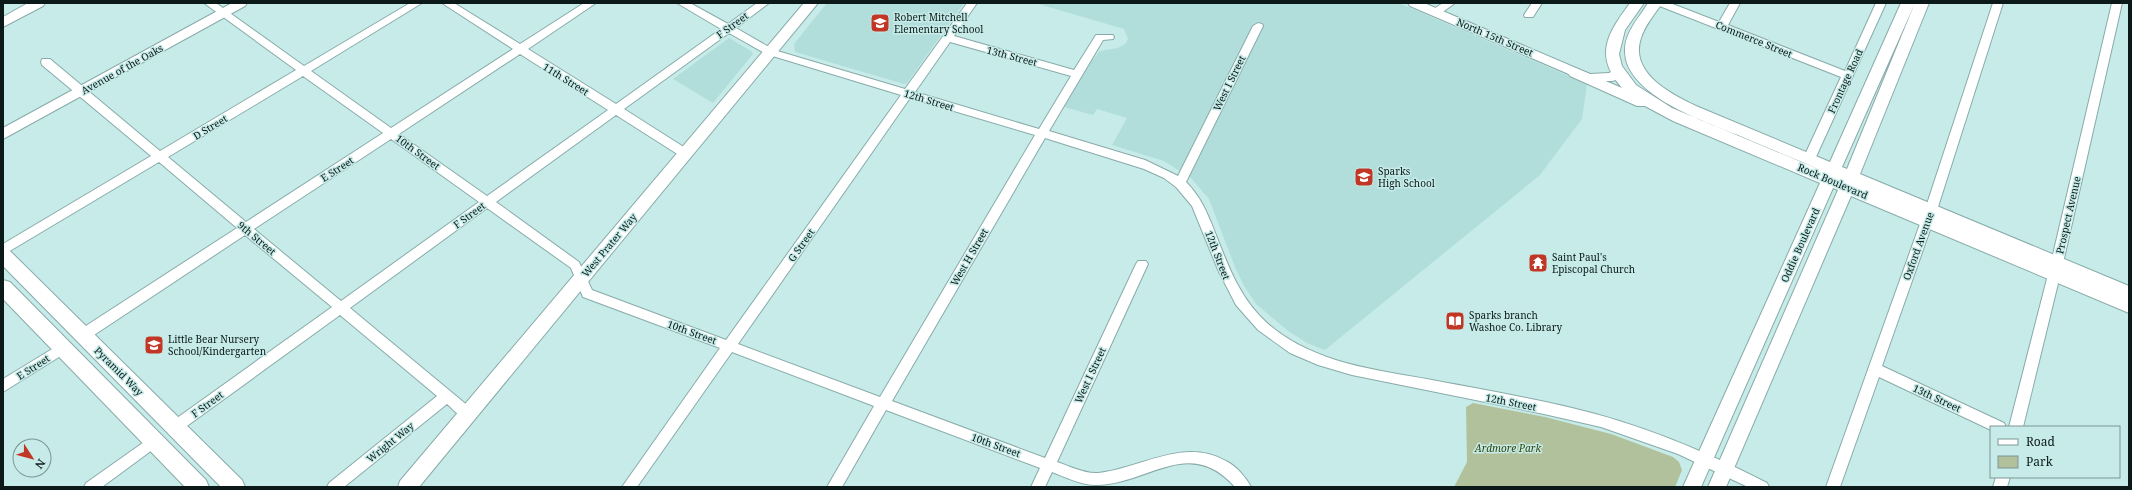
<svg xmlns="http://www.w3.org/2000/svg" width="2132" height="490" font-family="'Noto Serif',serif">
<rect width="100%" height="100%" fill="#c6ebe8"/>
<!-- built -->
<g fill="#b1dedb">
<path d="M827 3H964L907 83 904 84 795 52 794 44Z"/>
<path d="M1035 3H1399L1587 84 1582 119 1540 175 1325 350 1307 343 1288 331 1256 304 1244 286 1235 267 1209 199 1191 178 1164 161 1112 145 1127 118 1097 109 1093 115 1064 107 1090 63 1100 51 1118 48 1125 44 1128 39 1124 29Z"/>
<path d="M729 38 751 51 753 54 713 103 673 79Z"/>
</g>
<!-- green -->
<path fill="#b1c19c" d="M1473 403 1545 417 1611 434 1673 457 1679 462 1682 470 1675 487H1454L1467 462 1466 407Z"/>
<g fill="none" stroke-linecap="round" stroke-linejoin="round">
<defs>
<g id="minor">
<path d="M204 3H216L304 66 410 3H422L311 71 391 128 513 49 442 3H454L520 44 584 3H596L528 49 616 104 721 29 677 3H690L728 24 757 3H769L736 28 774 50 905 89 967 3H977L954 36 1074 70 1096 35H1113L1114 37 1113 39 1103 40 1049 131 1145 160 1178 176 1253 26 1258 23 1262 24 1263 26 1186 182C1200 196 1207 212 1214 230 1227 263 1239 298 1267 323 1312 363 1375 370 1432 380 1479 389 1526 397 1572 408 1640 424 1705 451 1767 483L1769 487H1748L1678 454 1601 427 1544 414 1352 375 1318 365 1290 353 1258 330 1236 305 1219 272 1192 206 1176 187 1164 178 1144 169 1045 138 892 401 1045 458 1136 264 1138 261H1146L1148 264 1057 462C1069 466 1085 474 1098 473 1142 468 1183 437 1226 461 1236 466 1246 477 1251 487H1235C1189 435 1148 485 1096 485 1081 485 1065 477 1052 472L1045 487H1031L1040 468 886 410 842 487H827L874 406 732 352 637 487H622L720 348 583 297 571 268 487 208 350 308 473 410 475 414 473 418C463 422 454 410 447 404L344 487H327L329 483 437 396 340 315 180 431 175 433 170 431 168 427 170 423 332 307 245 235 88 339 83 340 78 339 77 335 78 331 237 228 159 162 3 255V244L151 156 42 65 41 62 42 59H50L160 151 296 70ZM729 33 766 54 901 95 726 340 592 290 579 262 496 202 616 115 682 157H690L692 154 690 151 624 109ZM950 42 1071 76 1039 129 915 92ZM520 54 608 110 487 196 399 134ZM303 76 383 133 246 222 168 157ZM910 98 1035 135 880 397 738 344ZM391 139 479 202 341 301 254 229Z"/>
<path d="M1443 3H1455L1440 14H1432V10Z"/>
<path d="M1532 3H1542L1533 17H1525L1524 15Z"/>
<path d="M1656 3H1670L1719 22 1730 3H1740L1728 25 1845 71 1876 3H1886L1815 159 1809 163 1803 159 1841 77 1657 5Z"/>
<path d="M1993 3H2003L1937 210 1882 366 2004 423 2006 427H1991V430L1879 377 1840 487H1826L1925 210Z"/>
<path d="M2112 3H2122L2063 263 2023 427H2009L2051 263Z"/>
<path d="M62 343 67 344 68 348 67 352 3 392V379Z"/>
<path d="M154 435 159 437 161 441 159 445 102 487H84L86 483Z"/>
<path d="M1996 477H2010L2007 487H1993Z"/>
</g>
<g id="tertiary">
<path d="M232 3H247L245 6 3 139V128Z"/>
<path d="M1408 3H1424L1590 74 1609 73 1618 68 1624 72 1616 80 1612 81H1585L1410 6Z"/>
</g>
<g id="secondary">
<path d="M28 3H45L43 6 3 27V17Z"/>
<path d="M804 3H818L419 487H398L400 481Z"/>
<path d="M1630 3H1644L1625 30 1619 54 1622 66 1636 85 1672 108 1825 172C1797 159 1767 148 1738 135 1705 122 1626 95 1625 52 1624 33 1639 18 1648 3H1662C1655 14 1645 25 1641 38 1629 73 1671 94 1696 106L1830 162 1901 3H1915L1842 167 1847 169 1915 3H1929L1860 174 2129 286V313L1851 196 1726 487H1708L1838 190 1833 188 1701 487H1683L1820 183 1673 121 1645 106H1637L1570 76 1568 73 1570 70 1575 68 1622 88C1593 55 1608 33 1630 3Z"/>
</g>
<g id="primary">
<path d="M3 248 9 250 242 480 245 487H221L3 266Z"/>
<path d="M3 280 10 282 206 480 209 487H185L3 299Z"/>
</g>
</defs>
<!-- minor casing -->
<use href="#minor" stroke="#88aba9" stroke-width="2"/>
<!-- tertiary casing -->
<use href="#tertiary" stroke="#88aba9" stroke-width="2"/>
<!-- secondary casing -->
<use href="#secondary" stroke="#88aba9" stroke-width="2"/>
<!-- primary casing -->
<use href="#primary" stroke="#88aba9" stroke-width="2"/>
<!-- minor -->
<use href="#minor" fill="#fff" fill-rule="evenodd"/>
<!-- tertiary -->
<use href="#tertiary" fill="#fff" fill-rule="evenodd"/>
<!-- secondary -->
<use href="#secondary" fill="#fff" fill-rule="evenodd"/>
<!-- primary -->
<use href="#primary" fill="#fff" fill-rule="evenodd"/>
</g>
<!-- icons -->
<defs>
<symbol id="school-square" viewBox="-11 -11 22 22"><rect x="-9" y="-9" width="18" height="18" rx="4" fill="#c23625" stroke="#c6ebe8"/><path d="M0-5L7-2L0 1L-7-2ZM-4 1L0 2.5L4 1V4Q0 6-4 4Z" fill="#fff"/></symbol>
<symbol id="temple-square" viewBox="-11 -11 22 22"><rect x="-9" y="-9" width="18" height="18" rx="4" fill="#c23625" stroke="#c6ebe8"/><path d="M0-6L5-2H3V0L6.5 2.5H4V6H1.5V3h-3V6H-4V2.5H-6.5L-3 0V-2H-5Z" fill="#fff"/></symbol>
<symbol id="library-square" viewBox="-11 -11 22 22"><rect x="-9" y="-9" width="18" height="18" rx="4" fill="#c23625" stroke="#c6ebe8"/><path d="M-6-4Q-3-5.5-.7-3.5V5Q-3 3-6 4ZM6-4Q3-5.5 .7-3.5V5Q3 3 6 4Z" fill="#fff"/></symbol>
</defs>
<g fill-rule="evenodd">
<use href="#school-square" x="869" y="12" width="22" height="22"/>
<use href="#school-square" x="1353" y="166" width="22" height="22"/>
<use href="#temple-square" x="1527" y="252" width="22" height="22"/>
<use href="#library-square" x="1444" y="310" width="22" height="22"/>
<use href="#school-square" x="143" y="334" width="22" height="22"/>
</g>
<g text-anchor="middle" dominant-baseline="central" stroke-width="3" stroke-linejoin="round" paint-order="stroke">
<!-- poi labels -->
<g font-size="10" fill="#0b1918" stroke="#c6ebe8" text-anchor="start">
<text x="894" y="17">Robert Mitchell<tspan x="894" dy="12">Elementary School</tspan></text>
<text x="1378" y="171">Sparks<tspan x="1378" dy="12">High School</tspan></text>
<text x="1552" y="257">Saint Paul's<tspan x="1552" dy="12">Episcopal Church</tspan></text>
<text x="1469" y="315">Sparks branch<tspan x="1469" dy="12">Washoe Co. Library</tspan></text>
<text x="168" y="339">Little Bear Nursery<tspan x="168" dy="12">School/Kindergarten</tspan></text>
</g>
<!-- street labels -->
<g font-size="10" fill="#0b1918" stroke="#c6ebe8">
<text transform="translate(732 25) rotate(-36)">F Street</text>
<text transform="translate(1495 37) rotate(23)">North 15th Street</text>
<text transform="translate(1754 39) rotate(22)">Commerce Street</text>
<text transform="translate(1012 56) rotate(15)">13th Street</text>
<text transform="translate(122 69) rotate(-29)">Avenue of the Oaks</text>
<text transform="translate(566 79) rotate(32)">11th Street</text>
<text transform="translate(1845 81) rotate(-65)">Frontage Road</text>
<text transform="translate(1229 83) rotate(-64)">West I Street</text>
<text transform="translate(929 100) rotate(17)">12th Street</text>
<text transform="translate(210 127) rotate(-31)">D Street</text>
<text transform="translate(418 152) rotate(36)">10th Street</text>
<text transform="translate(337 169) rotate(-33)">E Street</text>
<text transform="translate(1833 181) rotate(23)">Rock Boulevard</text>
<text transform="translate(469 215) rotate(-36)">F Street</text>
<text transform="translate(2068 215) rotate(-77)">Prospect Avenue</text>
<text transform="translate(257 238) rotate(40)">9th Street</text>
<text transform="translate(609 245) rotate(-50)">West Prater Way</text>
<text transform="translate(801 245) rotate(-55)">G Street</text>
<text transform="translate(1800 245) rotate(-66)">Oddie Boulevard</text>
<text transform="translate(1918 246) rotate(-70)">Oxford Avenue</text>
<text transform="translate(1218 255) rotate(69)">12th Street</text>
<text transform="translate(969 257) rotate(-60)">West H Street</text>
<text transform="translate(692 332) rotate(20)">10th Street</text>
<text transform="translate(33 367) rotate(-33)">E Street</text>
<text transform="translate(119 371) rotate(45)">Pyramid Way</text>
<text transform="translate(1090 375) rotate(-65)">West I Street</text>
<text transform="translate(1937 398) rotate(25)">13th Street</text>
<text transform="translate(1511 402) rotate(11)">12th Street</text>
<text transform="translate(207 404) rotate(-36)">F Street</text>
<text transform="translate(390 442) rotate(-39)">Wright Way</text>
<text transform="translate(996 445) rotate(20)">10th Street</text>
</g>
<!-- park labels -->
<g font-size="10" font-style="italic" fill="#2f4204" stroke="#c6ebe8">
<text x="1508" y="448">Ardmore Park</text>
</g>
</g>
<!-- border -->
<rect width="2132" height="490" fill="none" stroke="#0b1918" stroke-width="8"/>
<!-- legend -->
<rect x="1990" y="426" width="130" height="52" fill="#c6ebe8" stroke="#7b9795"/>
<rect x="1998" y="439" width="20" height="6" fill="#ffffff" stroke="#7b9795"/>
<text x="2026" y="446" font-size="12" fill="#0b1918">Road</text>
<rect x="1998" y="456" width="20" height="12" fill="#b1c19c" stroke="#7b9795"/>
<text x="2026" y="466" font-size="12" fill="#0b1918">Park</text>
<!-- north arrow -->
<g transform="translate(32 458) rotate(126)"><circle r="19" fill="#c6ebe8" stroke="#7b9795"/>
<path d="M0-3L7 15L0 10L-7 15Z" fill="#c23625"/>
<text y="-6" font-size="11" font-weight="bold" text-anchor="middle" fill="#0b1918">N</text>
</g>
</svg>
